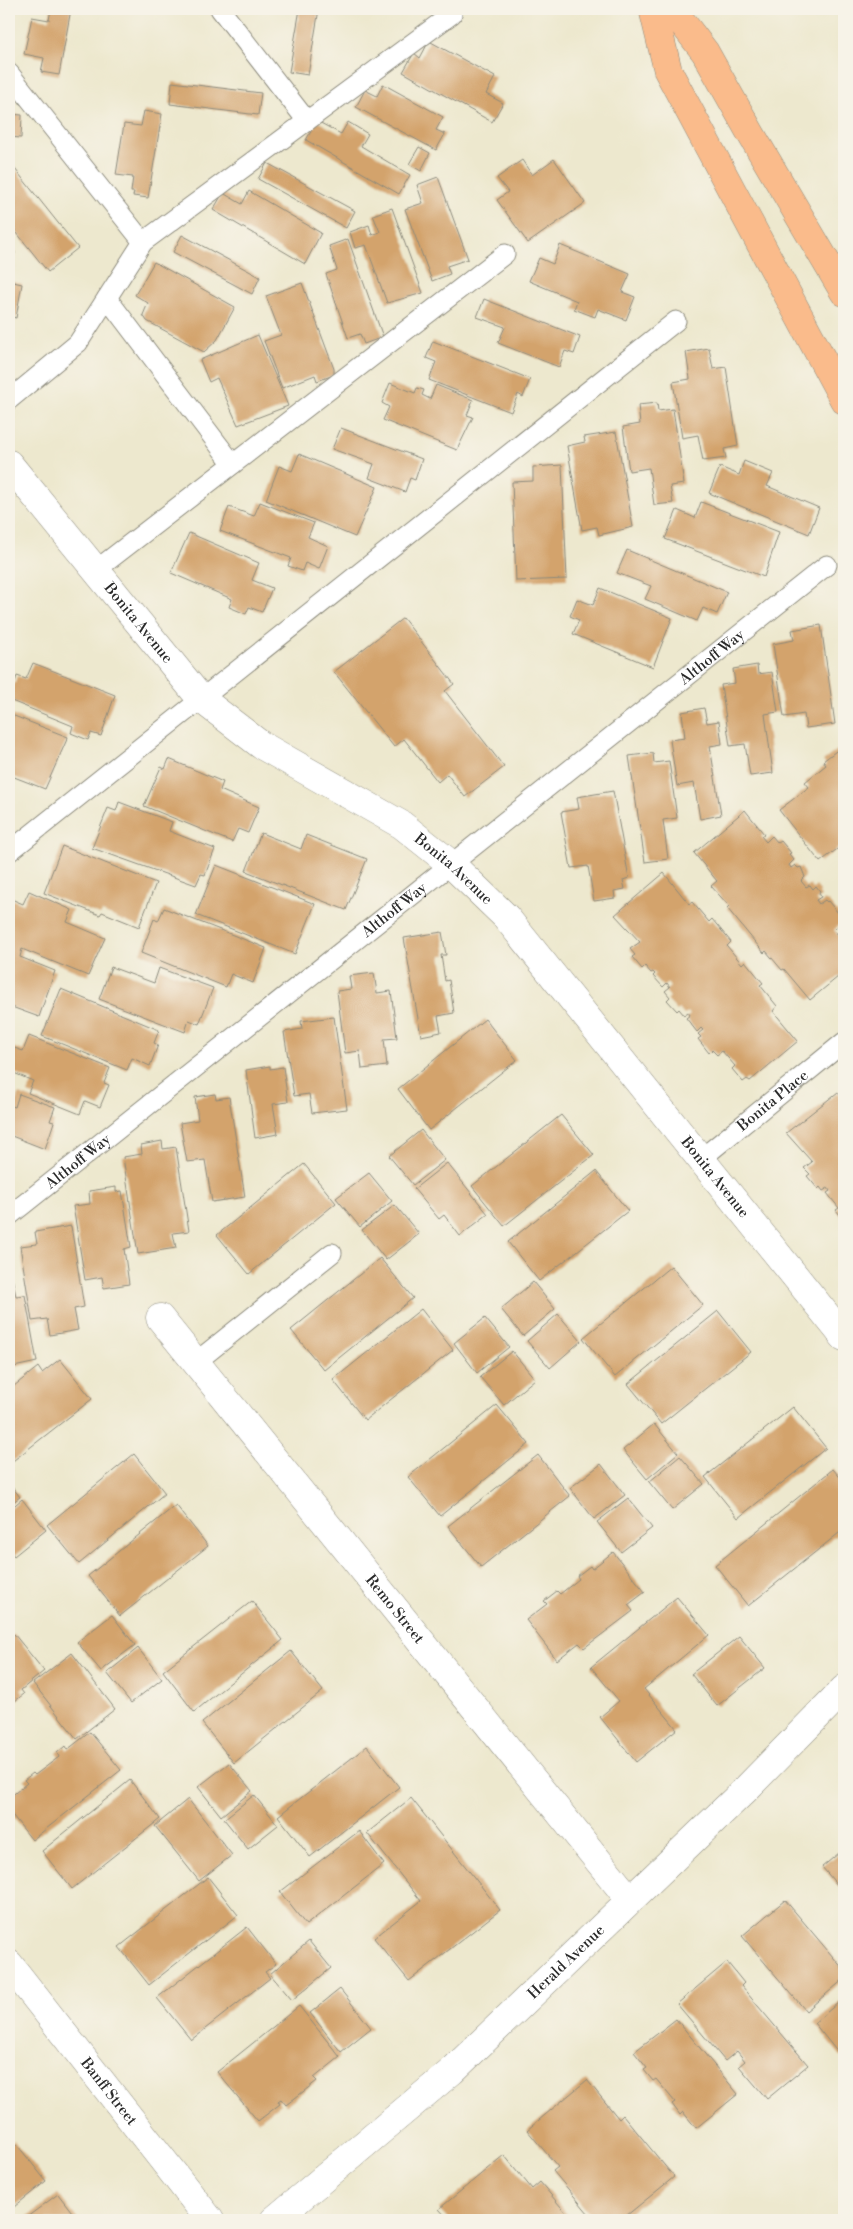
<svg xmlns="http://www.w3.org/2000/svg" width="853" height="2229" font-family="'Libre Bodoni',serif">
	<style>
		.building { fill: #d3a36c }
		.lines { fill: none; stroke-linecap: round; stroke-linejoin: round }
		.service-casing { stroke: #8c8a7c; stroke-width: 21 }
		.minor-casing { stroke: #8c8a7c; stroke-width: 29 }
		.motorway-casing { stroke: #8c8a7c; stroke-width: 29 }
		.service { stroke: #fff; stroke-width: 19 }
		.minor { stroke: #fff; stroke-width: 28 }
		.motorway { stroke: #fabb8b; stroke-width: 28 }
		.labels { text-anchor: middle; stroke-width: 4; stroke-linejoin: round; paint-order: stroke }
		.street-label { font-size: 15px; fill: #2b2b2b; stroke: #f7f3e8 }
	</style>
	<rect width="100%" height="100%" fill="#f7f3e8"/>
	<filter id="ink" filterUnits="userSpaceOnUse"><feTurbulence type="fractalNoise" baseFrequency=".02" numOctaves="2"/><feDisplacementMap in="SourceGraphic" scale="10" xChannelSelector="R" yChannelSelector="G"/><feConvolveMatrix kernelMatrix="1 2 1 2 8 2 1 2 1" color-interpolation-filters="sRGB"/></filter>
	<filter id="wash" filterUnits="userSpaceOnUse"><feTurbulence type="fractalNoise" baseFrequency=".0096" numOctaves="4" result="noise"/><feDisplacementMap in="SourceGraphic" scale="20" xChannelSelector="R" yChannelSelector="G"/><feGaussianBlur stdDeviation="1.12" result="paint"/><feColorMatrix in="noise" values="0 0 0 0 0 0 0 0 0 0 0 0 0 0 0 0 0 1.4 0 .05"/><feComposite in="paint" operator="in"/></filter>
	<g filter="url(#wash)">
		<rect width="100%" height="100%" fill="#ede8ce"/>
		<g id="blocks">
			<g class="building">
				<path d="M51 9H71L59 75 41 72 44 58 24 54 32 17 49 20Z"/>
				<path d="M133 9H153L152 12Z"/>
				<path d="M300 9H319L308 75 289 72Z"/>
				<path d="M429 41 495 77 486 94 503 103 492 122 403 72 414 53 420 58Z"/>
				<path d="M172 82 261 93 258 115 170 104Z"/>
				<path d="M383 84 443 117 436 130 445 134 436 150 356 107 365 90 377 96Z"/>
				<path d="M144 111 162 114 148 198 133 196 134 192H131L133 177 116 175 124 124 141 126Z"/>
				<path d="M9 114 22 115 21 138 9 137Z"/>
				<path d="M317 121 341 134 348 122 368 134 361 146 410 175 399 194 306 140Z"/>
				<path d="M419 147 430 153 421 171 409 164Z"/>
				<path d="M554 159 585 203 528 243 497 200 508 192 497 178 522 160 532 175Z"/>
				<path d="M267 163 355 211 346 228 258 179Z"/>
				<path d="M11 164 78 248 48 272 9 223V167Z"/>
				<path d="M438 177 468 259 447 266 450 274 432 281 405 209 423 203 417 185Z"/>
				<path d="M249 191 321 233 305 264 213 210 223 193 242 204Z"/>
				<path d="M392 208 423 293 387 303 366 245 355 248 350 232 369 225 372 235 380 232 373 215Z"/>
				<path d="M182 235 260 277 252 294 173 252Z"/>
				<path d="M348 239 383 337 364 344 360 334 348 338 326 274 337 270 329 246Z"/>
				<path d="M560 245 630 274 622 292 635 297 626 320 598 309 595 317 574 309 577 301 529 281 539 258 553 264Z"/>
				<path d="M9 250 15 252 10 276H9Z"/>
				<path d="M154 262 235 307 217 340 204 352 147 321 143 315 148 303 135 295Z"/>
				<path d="M9 281 22 284 16 318 9 316Z"/>
				<path d="M302 283 334 369V375L317 381 315 375 282 388 264 341 281 335 266 296Z"/>
				<path d="M484 299 580 337 574 354 565 351 559 367 498 343 505 327 477 317Z"/>
				<path d="M258 335 288 406 238 425 217 378 209 382 200 360Z"/>
				<path d="M433 341 530 379 523 397 518 394 511 412 429 380 436 362 426 358Z"/>
				<path d="M709 348 713 369 726 367 738 446 724 449 726 458 703 461 698 435 682 438 673 382 690 379 686 352Z"/>
				<path d="M390 383 415 393 417 388 424 390 422 395 430 399 436 385 473 400 467 415 473 417 457 450 383 420 389 407 382 403Z"/>
				<path d="M657 403 658 411 673 409 684 484 670 486 673 503 654 505 649 468 629 471 623 427 640 424 638 405Z"/>
				<path d="M341 428 422 459 415 480 410 478 405 492 369 478 374 464 332 449Z"/>
				<path d="M616 432 633 527 599 535 597 527 582 530 567 446 585 442 584 437Z"/>
				<path d="M299 454 377 487 355 537 266 500 279 466 292 471Z"/>
				<path d="M744 461 773 473 767 486 819 508 809 534 709 493 720 467 739 475Z"/>
				<path d="M562 465 567 579 516 581 512 482 533 481V467Z"/>
				<path d="M260 502 314 523 308 537 328 546 319 569 305 563 302 571 288 566 291 558 220 531 229 507 254 516Z"/>
				<path d="M701 502 779 532 764 577 665 539 677 510 695 518Z"/>
				<path d="M189 533 259 563 252 580 272 588 262 612 249 607 246 614 229 607 232 599 171 573Z"/>
				<path d="M627 550 727 592 717 614 703 608 697 621 645 599 651 586 617 573Z"/>
				<path d="M600 588 672 618 653 667 573 634 579 620 570 616 577 599 593 605Z"/>
				<path d="M403 618 454 684 445 691 504 767 465 797 447 774 438 782 404 739 394 747 334 672Z"/>
				<path d="M821 625 835 724 806 728 804 714 784 717 773 644 794 640 792 630Z"/>
				<path d="M33 663 115 695 101 736 91 733 88 740 71 733 73 726 9 700 17 676 26 679Z"/>
				<path d="M757 665 758 674 772 672 778 712 765 714 773 773 750 776 745 744 730 746 721 685 735 683 733 669Z"/>
				<path d="M704 708 707 723 719 721 722 744 710 746 721 815 700 819 694 783 677 786 670 740 685 738 682 712Z"/>
				<path d="M9 714 68 737 45 789 9 775Z"/>
				<path d="M844 745V844L820 862 779 810 809 787 805 782 826 765 823 761Z"/>
				<path d="M653 753 654 763 669 761 677 818 663 820 668 859 645 862 629 756Z"/>
				<path d="M169 759 223 782 220 790 259 807 248 833 238 829 232 842 144 806 161 767 165 769Z"/>
				<path d="M613 791 629 878 623 880 625 889 614 891 615 898 594 901 588 866 571 868 561 812 579 809 577 797Z"/>
				<path d="M119 802 172 822 169 831 215 849 205 875 201 874 196 885 92 848 108 808 116 811Z"/>
				<path d="M745 810 764 834 761 836 766 842 772 836 778 843 781 841 791 853 789 854 794 860 789 865 791 868 795 865 798 868 801 867 805 877 801 881 806 887 810 885 813 889 816 886 820 891 819 893 821 897 816 900 819 904 825 900 827 902 828 901 844 920 834 930 844 942V972L810 1000 784 969 782 970 766 951 764 953 727 908 729 906 711 886 717 881 694 853Z"/>
				<path d="M261 833 301 849 306 835 367 859 346 910 246 871Z"/>
				<path d="M62 846 156 883 139 927 102 912 100 915 44 893Z"/>
				<path d="M216 865 315 904 295 954 196 915Z"/>
				<path d="M664 873 689 904 692 902 709 922 712 919 731 942 727 946 742 964 745 961 763 983 760 985 777 1006 773 1011 798 1041 750 1081 747 1079 743 1082 732 1069 735 1066 722 1051 717 1055 712 1050 709 1053 698 1039 701 1037 698 1034 703 1030 701 1028 697 1032 686 1018 690 1015 688 1012 684 1015 679 1009 677 1011 667 1000 670 997 665 991 670 987 667 983 663 987 653 976 655 974 653 972 651 973 645 966 642 969 632 957 635 955 630 949 640 942 615 915Z"/>
				<path d="M29 891 72 910 67 922 105 938 88 976 22 949 20 957 55 971 39 1017 9 1006V898L23 904Z"/>
				<path d="M164 908 266 948 253 983 231 974 226 987 141 953 154 919 158 921Z"/>
				<path d="M442 932 446 955H441L445 981 449 980 454 1013 438 1016 441 1032 421 1036 404 938Z"/>
				<path d="M111 967 154 983 159 968 213 988 199 1024 189 1020 185 1032 99 999Z"/>
				<path d="M374 973 377 993 391 991 397 1038 384 1039 387 1066 362 1069 360 1051 345 1053 337 991 351 989 349 976Z"/>
				<path d="M61 989 159 1030 154 1043 158 1045 150 1066 132 1058 127 1070 42 1036Z"/>
				<path d="M334 1017 347 1109 312 1113 309 1094 294 1096 284 1032 302 1029 301 1021Z"/>
				<path d="M485 1019 517 1060 429 1130 398 1089Z"/>
				<path d="M29 1036 110 1068 104 1083 109 1085 100 1107 85 1101 80 1114 28 1093 33 1081 9 1071V1046L23 1051Z"/>
				<path d="M270 1066V1069L283 1067 288 1102 273 1104 278 1134 255 1138 246 1070Z"/>
				<path d="M838 1092 844 1101V1220L836 1210 839 1208 827 1193 830 1191 828 1188 823 1191 820 1187 818 1189 807 1176 810 1174 804 1168 812 1162 786 1133Z"/>
				<path d="M19 1094 55 1107 50 1121 54 1122 45 1149 9 1135V1105L15 1107Z"/>
				<path d="M215 1094 216 1099 229 1097 245 1197 212 1202 205 1160 187 1162 180 1123 198 1120 195 1097Z"/>
				<path d="M561 1115 594 1155 504 1226 472 1186Z"/>
				<path d="M421 1130 445 1160 413 1185 389 1156Z"/>
				<path d="M162 1141 163 1149 176 1147 189 1231 173 1233 176 1248 138 1254 123 1157 142 1154 141 1145Z"/>
				<path d="M447 1163 488 1214 460 1236 444 1215 439 1219 414 1189Z"/>
				<path d="M304 1164 336 1203 249 1274 217 1235Z"/>
				<path d="M596 1171 628 1211 539 1281 508 1242Z"/>
				<path d="M369 1173 392 1201 360 1227 336 1198Z"/>
				<path d="M116 1187V1192L122 1191 131 1247 124 1249 129 1284 104 1288 102 1277 85 1280 73 1206 90 1204 89 1191Z"/>
				<path d="M395 1205 419 1234 386 1260 362 1230Z"/>
				<path d="M71 1226 84 1307 74 1309 78 1330 50 1335 47 1319 32 1321 20 1246 37 1244 35 1232Z"/>
				<path d="M380 1258 413 1298 324 1370 291 1330Z"/>
				<path d="M9 1264 16 1296 25 1295 37 1362 9 1368Z"/>
				<path d="M671 1266 703 1305 615 1377 583 1338Z"/>
				<path d="M533 1282 555 1309 523 1336 501 1309Z"/>
				<path d="M421 1309 453 1350 365 1420 333 1380Z"/>
				<path d="M718 1311 751 1352 661 1424 628 1384Z"/>
				<path d="M558 1314 581 1341 550 1368 527 1341Z"/>
				<path d="M485 1318 509 1347 477 1373 454 1343Z"/>
				<path d="M512 1351 535 1379 504 1405 480 1377Z"/>
				<path d="M60 1359 92 1399 9 1464V1390L38 1367 42 1373Z"/>
				<path d="M497 1405 529 1444 440 1516 408 1477Z"/>
				<path d="M793 1407 826 1448 738 1518 705 1477Z"/>
				<path d="M654 1424 678 1453 647 1479 623 1450Z"/>
				<path d="M134 1454 165 1493 79 1564 47 1525Z"/>
				<path d="M538 1455 570 1496 481 1567 448 1526Z"/>
				<path d="M680 1456 704 1484 672 1510 649 1482Z"/>
				<path d="M601 1464 625 1495 594 1519 570 1488Z"/>
				<path d="M833 1469 844 1482V1529L748 1606 715 1565Z"/>
				<path d="M9 1483 20 1497 9 1505Z"/>
				<path d="M628 1498 652 1528 621 1552 597 1522Z"/>
				<path d="M22 1499 46 1530 14 1556 9 1550V1510Z"/>
				<path d="M176 1505 208 1546 120 1616 88 1576Z"/>
				<path d="M613 1552 645 1592 628 1605 633 1611 584 1648 579 1643 557 1660 526 1620 547 1604 544 1601 557 1591 560 1594 579 1579 577 1576 590 1566 592 1569Z"/>
				<path d="M677 1597 709 1635 644 1689 677 1729 636 1762 600 1717 619 1701 591 1667Z"/>
				<path d="M252 1601 283 1640 194 1712 163 1671Z"/>
				<path d="M112 1615 135 1645 101 1671 77 1642Z"/>
				<path d="M14 1634 44 1671 21 1690 24 1694 15 1701 12 1698 9 1701V1638Z"/>
				<path d="M739 1636 765 1668 717 1706 691 1674Z"/>
				<path d="M138 1648 162 1679 131 1703 107 1673Z"/>
				<path d="M291 1651 323 1691 234 1763 202 1723Z"/>
				<path d="M72 1653 115 1709 77 1739 33 1683Z"/>
				<path d="M90 1732 121 1770 32 1840 9 1811V1798L27 1783 24 1780 33 1773 35 1775 59 1757 57 1753 65 1746 67 1750Z"/>
				<path d="M367 1746 399 1787 310 1857 278 1816Z"/>
				<path d="M229 1763 252 1791 221 1816 198 1787Z"/>
				<path d="M130 1780 160 1819 72 1889 42 1851Z"/>
				<path d="M254 1795 278 1825 248 1849 224 1819Z"/>
				<path d="M411 1798 500 1910 409 1981 374 1938 421 1901 367 1833Z"/>
				<path d="M188 1799 232 1855 199 1881 155 1826Z"/>
				<path d="M359 1831 384 1864 306 1925 280 1892Z"/>
				<path d="M844 1849V1893L822 1867Z"/>
				<path d="M208 1877 238 1915 149 1985 119 1947Z"/>
				<path d="M785 1900 844 1970V1979L806 2011 742 1936Z"/>
				<path d="M247 1927 276 1964 265 1972 270 1978 191 2040 157 1998Z"/>
				<path d="M309 1941 331 1968 292 2000 270 1974Z"/>
				<path d="M727 1962 744 1983 741 1986 808 2065 767 2099 739 2066 745 2061 737 2051 725 2061 677 2004Z"/>
				<path d="M340 1989 371 2028 341 2052 310 2013Z"/>
				<path d="M844 1998V2060L814 2023Z"/>
				<path d="M299 2006 340 2057 314 2078 317 2081 286 2105 281 2099 278 2101 280 2104 258 2121 217 2072Z"/>
				<path d="M676 2019 738 2094 696 2128 683 2112 680 2115 672 2104 675 2102 656 2079 653 2081 644 2070 647 2068 634 2052Z"/>
				<path d="M587 2080 619 2119 623 2115 674 2177 621 2220H594L553 2171 558 2167 527 2130Z"/>
				<path d="M14 2141 46 2181 9 2211V2146Z"/>
				<path d="M504 2155 532 2189 540 2182 572 2220H449L439 2209Z"/>
				<path d="M58 2194 78 2220H23Z"/>
			</g>
		</g>
	</g>
	<g filter="url(#ink)">
		<use href="#blocks" fill-opacity="0" stroke="#8c8a7c" stroke-width="1"/>
		<g class="lines">
			<defs>
				<g id="service">
					<path d="M220 9 307 121"/>
					<path d="M9 73 143 242"/>
					<path d="M107 298 233 464"/>
					<path d="M9 400 78 343 143 242 452 14 449 9"/>
					<path d="M96 570 505 254"/>
					<path d="M9 852 676 321"/>
					<path id="s1" d="M702 1158 844 1042"/>
					<path id="s2" d="M9 1216 827 565"/>
					<path d="M196 1362 332 1253"/>
				</g>
				<g id="minor">
					<path id="s3" d="M9 464 201 699 261 745 402 825 451 864 506 917 844 1337"/>
					<path id="s4" d="M160 1318 630 1900"/>
					<path id="s5" d="M9 1964 210 2220"/>
					<path id="s6" d="M274 2220 452 2071 744 1791 844 1689"/>
				</g>
				<g id="motorway">
					<path d="M653 9 668 71 844 400"/>
					<path d="M672 9 705 52 751 134 844 292"/>
				</g>
			</defs>
			<use href="#service" class="service-casing"/>
			<use href="#minor" class="minor-casing"/>
			<use href="#motorway" class="motorway-casing"/>
			<use href="#service" class="service"/>
			<use href="#minor" class="minor"/>
			<use href="#motorway" class="motorway"/>
		</g>
	</g>
	<g class="labels">
		<g class="street-label">
			<text dy="5" stroke="none"><textPath href="#s3" startOffset="205">Bonita Avenue</textPath></text>
			<text dy="5" stroke="none"><textPath href="#s2" startOffset="898">Althoff Way</textPath></text>
			<text dy="5" stroke="none"><textPath href="#s3" startOffset="609">Bonita Avenue</textPath></text>
			<text dy="5" stroke="none"><textPath href="#s2" startOffset="492">Althoff Way</textPath></text>
			<text dy="5" stroke="none"><textPath href="#s1" startOffset="91">Bonita Place</textPath></text>
			<text dy="5" stroke="none"><textPath href="#s2" startOffset="88">Althoff Way</textPath></text>
			<text dy="5" stroke="none"><textPath href="#s3" startOffset="1014">Bonita Avenue</textPath></text>
			<text dy="5" stroke="none"><textPath href="#s4" startOffset="374">Remo Street</textPath></text>
			<text dy="5" stroke="none"><textPath href="#s6" startOffset="390">Herald Avenue</textPath></text>
			<text dy="5" stroke="none"><textPath href="#s5" startOffset="162">Banff Street</textPath></text>
		</g>
	</g>
	<rect width="853" height="2229" fill="none" stroke="#f7f3e8" stroke-width="30"/>
</svg>
